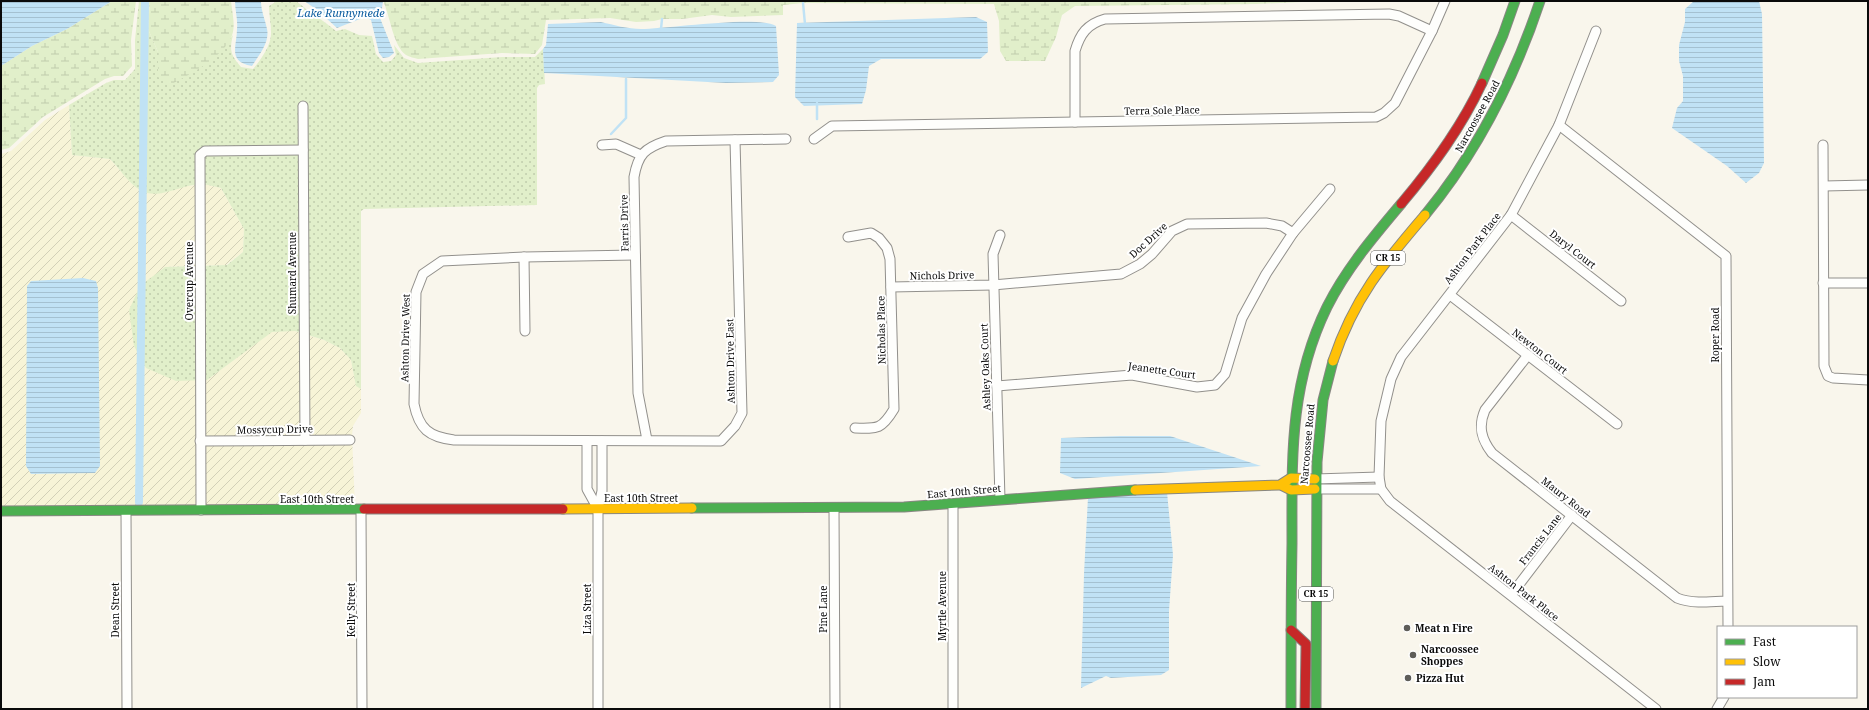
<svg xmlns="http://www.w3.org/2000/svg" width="1869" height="710" font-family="'Noto Serif',serif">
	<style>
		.farmland { fill: url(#farmland-furrows) }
		.grass { fill: url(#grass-dots) }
		.wetland { fill: url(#wetland-marsh) }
		.water { fill: url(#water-rules) }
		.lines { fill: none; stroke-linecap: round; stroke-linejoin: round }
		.stream { stroke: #c0e2f5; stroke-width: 2.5 }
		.canal { stroke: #c0e2f5; stroke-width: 8 }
		.street-casing { stroke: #92908c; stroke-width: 11 }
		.fast-casing { stroke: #888782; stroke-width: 11 }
		.slow-casing { stroke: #888782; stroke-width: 11 }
		.jam-casing { stroke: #888782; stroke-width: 11 }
		.street { stroke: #fefefc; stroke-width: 9 }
		.fast { stroke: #4caf50; stroke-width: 9 }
		.slow { stroke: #ffc107; stroke-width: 9 }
		.jam { stroke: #c62828; stroke-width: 9 }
		.poi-dot { fill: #5e5d59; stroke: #fff; stroke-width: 1.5 }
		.labels { text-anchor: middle; stroke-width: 4; stroke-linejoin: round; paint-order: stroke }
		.shield { fill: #fff; stroke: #545454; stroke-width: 1 }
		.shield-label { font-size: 9px; font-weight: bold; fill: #0a0a0a }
		.street-label { font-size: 10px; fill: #0a0a0a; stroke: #fff }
		.poi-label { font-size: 10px; font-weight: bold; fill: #0a0a0a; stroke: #fff; text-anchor: start }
		.water-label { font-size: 11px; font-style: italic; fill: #0e5ea0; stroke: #fff }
	</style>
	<defs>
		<pattern id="farmland-furrows" width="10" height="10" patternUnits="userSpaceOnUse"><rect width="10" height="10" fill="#f7f4d7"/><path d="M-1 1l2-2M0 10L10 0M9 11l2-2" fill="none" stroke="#d2d0b7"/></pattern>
		<pattern id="grass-dots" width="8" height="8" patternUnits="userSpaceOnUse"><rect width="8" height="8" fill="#e1efca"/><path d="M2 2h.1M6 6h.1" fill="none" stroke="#c0ccac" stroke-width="1.8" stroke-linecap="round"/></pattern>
		<pattern id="wetland-marsh" width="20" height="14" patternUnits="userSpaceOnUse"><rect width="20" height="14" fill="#e1efca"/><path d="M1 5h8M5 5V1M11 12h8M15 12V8" fill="none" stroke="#c0ccac"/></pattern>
		<pattern id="water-rules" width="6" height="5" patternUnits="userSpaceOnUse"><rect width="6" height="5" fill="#c0e2f5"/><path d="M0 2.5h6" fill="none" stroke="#a4c1d1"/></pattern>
	</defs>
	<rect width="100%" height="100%" fill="#f9f6ec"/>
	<path class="farmland" d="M69 105 72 155 110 159 132 184 179 187 205 184 221 188 244 229 243 252 226 265 165 267 207 380 272 331H295L324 340 340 348 351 360 356 385 361 389V413L353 426 352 436 355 506 1 507V154L11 151 45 120Z"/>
	<path class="grass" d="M139 1H150L148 29 158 52V77L222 49 233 35C229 51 231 55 241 67L253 69C261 60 272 44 271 32 271 23 269 15 269 6L277 1H296C309 12 323 20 336 31L345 29 359 35 372 36 376 54 383 62 391 61 396 55 394 45 404 58 418 63 502 57H535L543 49 545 84 539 85 537 88V205L364 209 361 211V389L356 386 351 360 340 348 324 340 295 331 272 332 207 380 176 381 146 368 134 346 129 310 140 286 165 267 227 265 243 252 244 229 221 188C212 186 203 183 194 185 176 187 158 200 140 190 128 183 120 169 110 159L72 155 69 105 106 83 114 80H125L135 69V40Z"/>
	<g class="wetland">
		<path d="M112 1H136L131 40 132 66 123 76H114L105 79 43 117 9 148 1 150V66L32 46 67 29Z"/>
		<path d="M150 1H231C232 11 235 23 233 32 228 55 189 75 170 85L158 77V52L148 29Z"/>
		<path d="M383 1H1301L1302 2 1256 4 1075 6 1062 15 1056 37 1045 61H1006L1000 51 999 21 994 4 803 3 783 5V15L731 17 712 15 682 19H662L654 21 636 22 610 18 546 20 542 45 535 54 502 53 418 59C415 58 409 57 406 55 393 46 390 15 383 1Z"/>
	</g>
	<g class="water">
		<path d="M1 1H112L67 29 32 46 1 66Z"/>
		<path d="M235 1H261C261 11 265 19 267 29 270 42 259 55 252 66 227 62 237 46 237 29 238 20 235 10 235 1Z"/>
		<path d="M304 1H383L382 8 378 13 394 53 389 57 383 58 379 53 371 20 365 17 337 28 316 9Z"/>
		<path d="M1694 1H1759L1762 14 1764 163 1759 173 1746 183 1727 166 1672 128 1677 108 1683 101V76L1679 61V45L1685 22V9Z"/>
		<path d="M976 17 987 22 988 52 980 59H881L869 66 866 90 862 104 804 106 795 97 797 23Z"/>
		<path d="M601 22C614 25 628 29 641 29 667 29 759 15 776 26L779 75 773 82 726 83 544 73 543 49 546 45 548 24Z"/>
		<path d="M83 278 96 281 98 288 100 466 95 473 31 474 26 466 27 286 31 281Z"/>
		<path d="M1120 436H1170L1261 466 1075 479 1060 473 1061 438Z"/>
		<path d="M1167 492 1173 555 1169 611V670L1161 675 1111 678 1106 676 1081 688 1084 574 1088 497Z"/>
	</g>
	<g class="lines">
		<g class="stream">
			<path d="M803 3 805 24"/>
			<path d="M661 29 662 19"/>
			<path d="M817 103V119"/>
			<path d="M611 134 626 118V79"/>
		</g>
		<path class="canal" d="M139 502 145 1"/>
		<defs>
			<g id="street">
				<path d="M1596 31 1559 125 1511 215 1401 357 1391 379 1381 421 1379 477 1381 489 1390 501 1656 709"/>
				<path d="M303 106 305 440"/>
				<path d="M1075 122V51C1080 34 1087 24 1105 19L1389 14 1399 16 1432 31"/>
				<path d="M1559 125 1726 256 1728 627"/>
				<path d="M814 139 832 126 1376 117 1384 113 1395 103 1432 31 1445 1"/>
				<path d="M602 145 616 144 641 155"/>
				<path d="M1823 145 1824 366 1828 376 1833 378 1868 380"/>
				<path d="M1824 186 1868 185"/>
				<path d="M1511 215 1621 301"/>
				<path d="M848 237 871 233 879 238 887 248 890 259 894 409C882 429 878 429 855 428"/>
				<path d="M635 255 524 257 442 261 423 274 416 292 414 404C419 429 429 437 454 440L721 441 735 426 742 413 735 140"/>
				<path d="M524 257 525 331"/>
				<path d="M1823 283H1868"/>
				<path d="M891 287 993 285 1121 274 1140 264 1152 254 1172 231 1187 224 1266 223 1282 226 1293 233"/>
				<path d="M1450 295 1617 424"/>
				<path d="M1528 355 1485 410C1478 426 1481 439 1492 453L1677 598C1692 604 1710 602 1727 601"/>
				<path d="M997 386 1132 375 1197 387 1215 385 1225 374 1242 318 1266 274 1293 233 1330 189"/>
				<path d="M647 440 638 393 634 177C638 154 645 148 666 141L786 139"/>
				<path d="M200 441 350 440"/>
				<path d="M587 441V489L598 509"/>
				<path d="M1315 479 1379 477"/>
				<path d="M1315 489H1381"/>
				<path d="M1000 499 993 254 1000 235"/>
				<path d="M834 508 835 709"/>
				<path d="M201 510 200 155 205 151 303 150"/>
				<path d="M361 510 362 709"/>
				<path d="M126 511 127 709"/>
				<path d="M1511 595 1572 515"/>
				<path d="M598 709V509L602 491V441"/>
				<path d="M953 709V504"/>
				<path d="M1717 709 1724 697"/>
			</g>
			<g id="fast">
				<path d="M1482 83 1503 35 1515 1"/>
				<path d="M1425 215C1478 151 1514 79 1540 1"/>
				<path d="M692 508 904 507 1135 490"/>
				<path d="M1 511 364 509"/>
				<path d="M1291 709C1291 654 1291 598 1292 543 1292 458 1289 385 1327 307 1346 269 1374 236 1401 204"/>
				<path d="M1316 709 1317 462 1323 400 1333 361"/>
			</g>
			<g id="slow">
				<path d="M1333 361C1354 298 1383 264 1425 215"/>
				<path d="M1283 486 1291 490 1315 489"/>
				<path d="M1135 490 1280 485 1291 478 1315 479"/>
				<path d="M563 509 692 508"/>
			</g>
			<g id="jam">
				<path d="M1401 204C1433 166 1461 128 1482 83"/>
				<path d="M364 509H563"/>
				<path d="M1291 630 1306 644 1305 709"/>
			</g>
		</defs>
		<use href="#street" class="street-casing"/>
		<use href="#fast" class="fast-casing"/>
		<use href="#slow" class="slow-casing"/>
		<use href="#jam" class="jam-casing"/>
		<use href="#street" class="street"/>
		<use href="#fast" class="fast"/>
		<use href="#slow" class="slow"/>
		<use href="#jam" class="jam"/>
	</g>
	<g class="poi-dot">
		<circle cx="1407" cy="628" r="4"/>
		<circle cx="1413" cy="655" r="4"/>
		<circle cx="1408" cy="678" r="4"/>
	</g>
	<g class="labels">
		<g class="shield">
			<rect x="1371" y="251" width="34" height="14" rx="3"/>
			<rect x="1299" y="587" width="34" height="14" rx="3"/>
		</g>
		<g class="shield-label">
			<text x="1388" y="261">CR 15</text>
			<text x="1316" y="597">CR 15</text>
		</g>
		<g class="street-label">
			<text transform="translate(1162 110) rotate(-1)" y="4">Terra Sole Place</text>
			<text transform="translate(1477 116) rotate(-61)" y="4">Narcoossee Road</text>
			<text transform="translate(624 223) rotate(-91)" y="4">Farris Drive</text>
			<text transform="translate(1148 240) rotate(-42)" y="4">Doc Drive</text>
			<text transform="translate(1472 248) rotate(-53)" y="4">Ashton Park Place</text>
			<text transform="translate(1573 249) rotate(38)" y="4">Daryl Court</text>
			<text transform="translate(292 273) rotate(-90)" y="4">Shumard Avenue</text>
			<text transform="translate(942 275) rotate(-1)" y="4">Nichols Drive</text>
			<text transform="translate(189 281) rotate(-90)" y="4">Overcup Avenue</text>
			<text transform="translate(881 330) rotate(-91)" y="4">Nicholas Place</text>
			<text transform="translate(1715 335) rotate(-90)" y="4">Roper Road</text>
			<text transform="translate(405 338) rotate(-89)" y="4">Ashton Drive West</text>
			<text transform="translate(1540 351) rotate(38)" y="4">Newton Court</text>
			<text transform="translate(730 361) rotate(-91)" y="4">Ashton Drive East</text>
			<text transform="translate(985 367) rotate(-92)" y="4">Ashley Oaks Court</text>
			<text transform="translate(1162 370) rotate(8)" y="4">Jeanette Court</text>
			<text transform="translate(275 429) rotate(-1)" y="4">Mossycup Drive</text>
			<text transform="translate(1307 444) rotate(-85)" y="4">Narcoossee Road</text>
			<text transform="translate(964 491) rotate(-5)" y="4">East 10th Street</text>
			<text transform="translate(1566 497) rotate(38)" y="4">Maury Road</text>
			<text x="641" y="502">East 10th Street</text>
			<text x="317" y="503">East 10th Street</text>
			<text transform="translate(1540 539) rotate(-52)" y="4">Francis Lane</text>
			<text transform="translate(1524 592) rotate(38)" y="4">Ashton Park Place</text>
			<text transform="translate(942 606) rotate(-90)" y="4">Myrtle Avenue</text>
			<text transform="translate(587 609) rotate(-90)" y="4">Liza Street</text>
			<text transform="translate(823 609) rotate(-90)" y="4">Pine Lane</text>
			<text transform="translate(115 610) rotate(-90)" y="4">Dean Street</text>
			<text transform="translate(351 610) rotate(-90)" y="4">Kelly Street</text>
		</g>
		<g class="poi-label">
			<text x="1415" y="632">Meat n Fire</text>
			<text x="1421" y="653">Narcoossee<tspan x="1421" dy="12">Shoppes</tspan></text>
			<text x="1416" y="682">Pizza Hut</text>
		</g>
		<g class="water-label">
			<text x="341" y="17">Lake Runnymede</text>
		</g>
	</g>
	<rect width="1869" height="710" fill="none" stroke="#0a0a0a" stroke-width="4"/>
	<rect x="1717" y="626" width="140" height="72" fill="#ffffff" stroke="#9d9d9d"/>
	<rect x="1725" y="639" width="20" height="6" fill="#4caf50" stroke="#9d9d9d"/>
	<text x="1753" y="646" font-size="12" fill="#0a0a0a">Fast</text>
	<rect x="1725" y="659" width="20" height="6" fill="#ffc107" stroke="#9d9d9d"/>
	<text x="1753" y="666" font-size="12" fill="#0a0a0a">Slow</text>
	<rect x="1725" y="679" width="20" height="6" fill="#c62828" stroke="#9d9d9d"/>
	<text x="1753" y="686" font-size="12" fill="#0a0a0a">Jam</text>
</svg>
